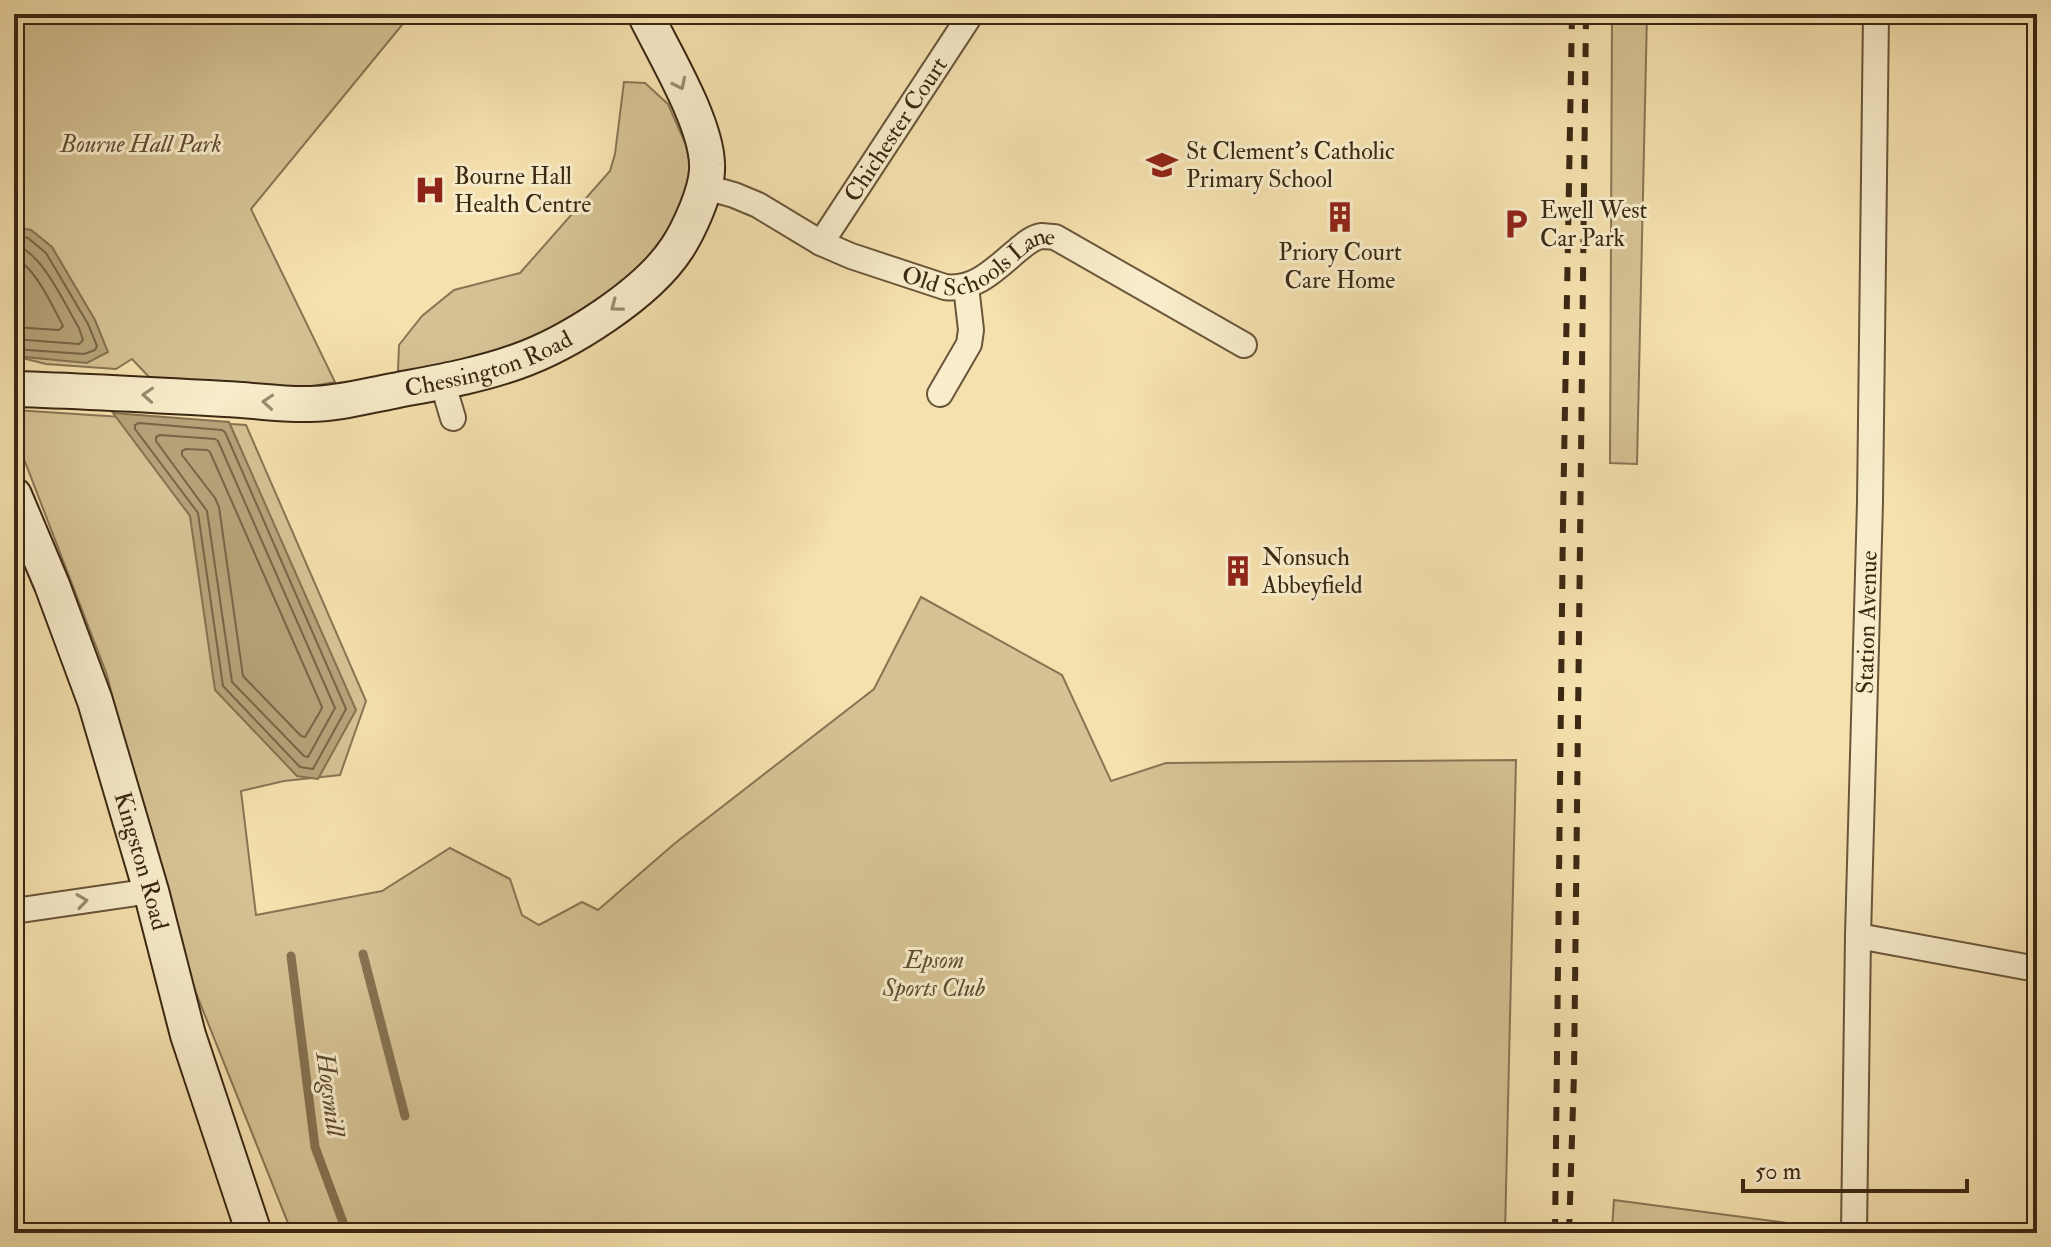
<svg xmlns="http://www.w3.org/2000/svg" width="2051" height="1247" font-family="'IM FELL Double Pica',serif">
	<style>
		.green { fill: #d5c294; stroke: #887554; stroke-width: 2 }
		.water { fill: #b6a279; stroke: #857150; stroke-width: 2 }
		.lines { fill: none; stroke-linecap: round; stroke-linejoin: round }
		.shore { stroke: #786546; stroke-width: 2 }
		.stream { stroke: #857150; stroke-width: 9 }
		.street-casing { stroke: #6a563a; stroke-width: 28 }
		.secondary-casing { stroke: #3b2813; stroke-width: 38 }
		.street { stroke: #f8ecca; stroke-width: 24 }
		.secondary { stroke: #f8ecca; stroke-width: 34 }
		.rail { stroke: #3b2813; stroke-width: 6; stroke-dasharray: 14 14; stroke-linecap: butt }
		.oneway { stroke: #9a8a6e }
		.labels { text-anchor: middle; stroke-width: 6; stroke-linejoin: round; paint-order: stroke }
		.street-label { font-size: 24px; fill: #3b2813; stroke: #f8ecca }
		.park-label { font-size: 24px; font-style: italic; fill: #624e33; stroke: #f8ecca }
		.poi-label { font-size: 24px; fill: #3b2813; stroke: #f8ecca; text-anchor: start }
		.water-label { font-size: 26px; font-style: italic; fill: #604d32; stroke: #f8ecca }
	</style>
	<rect width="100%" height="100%" fill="#f5e1ae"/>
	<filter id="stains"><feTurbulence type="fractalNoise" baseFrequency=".0025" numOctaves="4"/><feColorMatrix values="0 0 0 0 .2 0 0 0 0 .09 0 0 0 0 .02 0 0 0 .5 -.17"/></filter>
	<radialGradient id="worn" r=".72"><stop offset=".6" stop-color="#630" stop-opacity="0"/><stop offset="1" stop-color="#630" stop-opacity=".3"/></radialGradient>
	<g class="green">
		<path d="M14 14H411L251 209 335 382 274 393 150 378 132 359 116 369 46 364 14 356Z"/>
		<path d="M1612 14H1647L1637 464 1610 463Z"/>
		<path d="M624 82 645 83 668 104 686 145 692 175 683 204 663 242 637 275 580 320 524 344 404 376 398 370 399 345 422 316 454 290 520 273 610 171 615 154Z"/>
		<path d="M14 410 246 425 366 701 340 775 284 781 241 791 256 915 382 891 450 848 510 879 522 915 539 925 582 902 598 910 674 844 874 689 921 597 1062 675 1111 781 1166 763 1516 760 1505 1233H292L174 938 107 675 14 433Z"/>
		<path d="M1614 1200 1863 1233H1582V1225L1612 1229Z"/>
	</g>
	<g class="water">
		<path d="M14 227 31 230 52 247 95 320 108 352 87 363 14 356Z"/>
		<path d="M113 413 229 422 356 710 318 779 297 776 215 690 190 516Z"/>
	</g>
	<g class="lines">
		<g class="shore">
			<path d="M14 235 28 238 46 253 88 324 97 346 95 350 84 354 14 349"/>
			<path d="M14 245C41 250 65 305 79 328L83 340 79 344 14 339"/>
			<path d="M14 258C34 265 53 307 63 326L59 330 14 327"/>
			<path d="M139 423 222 430 225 432 346 709 313 769 300 767 223 686 198 513 135 429V425Z"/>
			<path d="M160 435 215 439 218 441 335 708 308 757 304 756 232 682 207 511 156 441V437Z"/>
			<path d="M186 449 207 450 210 452 322 707 321 710 305 737 301 736 243 676 219 507 215 498 182 455V451Z"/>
		</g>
		<g class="stream">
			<path d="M363 954 405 1116"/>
			<path d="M291 956 315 1147 347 1233"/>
		</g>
		<defs>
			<g id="street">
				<path id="s1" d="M705 187 734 195 758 205 821 243 851 256 945 287C976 291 997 267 1019 249 1025 244 1033 237 1042 236 1043 236 1053 237 1055 237L1244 345"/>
				<path id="s2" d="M821 243 971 14"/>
				<path d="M442 381 453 418"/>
				<path d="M940 394 969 344 971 330 966 286"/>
				<path d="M14 911 151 891"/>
				<path d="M1858 936 2037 969"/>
				<path id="s3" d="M1854 1232 1858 936 1870 502 1876 14"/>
			</g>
			<g id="secondary">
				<path id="s4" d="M14 389C84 391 155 395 225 399 253 400 282 405 310 404 337 404 366 396 393 391 434 383 477 376 516 362 568 344 647 294 677 248 685 236 691 223 696 211 702 196 708 180 707 164 706 122 664 53 645 14"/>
				<path id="s5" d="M14 495 52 585 95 701 151 891 188 1035 254 1233"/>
			</g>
		</defs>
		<use href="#street" class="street-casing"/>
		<use href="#secondary" class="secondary-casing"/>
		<use href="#street" class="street"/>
		<use href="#secondary" class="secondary"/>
		<g class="rail">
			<path d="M1555 1233 1563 519 1572 14"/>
			<path d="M1569 1233 1574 1074 1586 14"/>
		</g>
	</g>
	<defs><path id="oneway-chevron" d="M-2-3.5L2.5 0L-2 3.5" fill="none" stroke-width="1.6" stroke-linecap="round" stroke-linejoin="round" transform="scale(2)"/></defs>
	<g class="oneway">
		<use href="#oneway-chevron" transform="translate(680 84) rotate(64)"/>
		<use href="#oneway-chevron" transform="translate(616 306) rotate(143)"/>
		<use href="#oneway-chevron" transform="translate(148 395) rotate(-177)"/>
		<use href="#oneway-chevron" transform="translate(268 402) rotate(-176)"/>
		<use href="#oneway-chevron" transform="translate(82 901) rotate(-8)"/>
	</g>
	<defs>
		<symbol id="school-bare" viewBox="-9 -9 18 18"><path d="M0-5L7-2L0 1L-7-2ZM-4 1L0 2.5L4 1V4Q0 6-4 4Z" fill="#8f2418" stroke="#f8ecca" stroke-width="2.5" paint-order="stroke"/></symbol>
		<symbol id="hospital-bare" viewBox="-9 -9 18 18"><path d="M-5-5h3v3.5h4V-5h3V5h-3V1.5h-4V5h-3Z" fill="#8f2418" stroke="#f8ecca" stroke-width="2.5" paint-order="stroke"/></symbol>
		<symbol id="building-bare" viewBox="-9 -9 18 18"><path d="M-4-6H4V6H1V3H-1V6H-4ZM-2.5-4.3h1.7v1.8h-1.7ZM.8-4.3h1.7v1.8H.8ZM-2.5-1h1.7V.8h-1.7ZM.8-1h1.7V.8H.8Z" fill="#8f2418" stroke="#f8ecca" stroke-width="2.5" paint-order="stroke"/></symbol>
		<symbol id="parking-bare" viewBox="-9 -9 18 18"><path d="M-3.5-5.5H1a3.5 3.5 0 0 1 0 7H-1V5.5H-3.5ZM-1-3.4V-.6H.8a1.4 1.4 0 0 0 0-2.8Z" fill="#8f2418" stroke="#f8ecca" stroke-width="2.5" paint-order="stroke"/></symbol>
	</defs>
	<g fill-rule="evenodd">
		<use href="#school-bare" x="1140" y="143" width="44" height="44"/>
		<use href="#hospital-bare" x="408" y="168" width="44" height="44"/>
		<use href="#building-bare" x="1318" y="195" width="44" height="44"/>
		<use href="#parking-bare" x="1494" y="202" width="44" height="44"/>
		<use href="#building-bare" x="1216" y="549" width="44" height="44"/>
	</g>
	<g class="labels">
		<g class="street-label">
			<text dy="8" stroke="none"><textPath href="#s2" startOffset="136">Chichester Court</textPath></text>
			<text dy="8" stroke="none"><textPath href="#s1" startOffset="302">Old Schools Lane</textPath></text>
			<text dy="8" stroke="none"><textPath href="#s4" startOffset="480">Chessington Road</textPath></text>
			<text dy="8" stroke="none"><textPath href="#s3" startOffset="610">Station Avenue</textPath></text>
			<text dy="8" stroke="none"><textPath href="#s5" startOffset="388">Kingston Road</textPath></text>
		</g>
		<g class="park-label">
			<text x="141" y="152">Bourne Hall Park</text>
			<text x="934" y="968">Epsom<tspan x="934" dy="28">Sports Club</tspan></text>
		</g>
		<g class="poi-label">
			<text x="1186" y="159">St Clement's Catholic<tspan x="1186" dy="28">Primary School</tspan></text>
			<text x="454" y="184">Bourne Hall<tspan x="454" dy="28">Health Centre</tspan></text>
			<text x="1540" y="218">Ewell West<tspan x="1540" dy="28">Car Park</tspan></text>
			<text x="1340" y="260" text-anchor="middle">Priory Court<tspan x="1340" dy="28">Care Home</tspan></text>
			<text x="1262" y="565">Nonsuch<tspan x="1262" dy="28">Abbeyfield</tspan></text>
		</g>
		<g class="water-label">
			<text transform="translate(331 1094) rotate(82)" y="9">Hogsmill</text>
		</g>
	</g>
	<rect width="2051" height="1247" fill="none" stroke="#f5e1ae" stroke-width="48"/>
	<rect x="16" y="16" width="2019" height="1215" fill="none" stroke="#3b2813" stroke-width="4"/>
	<rect x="24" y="24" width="2003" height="1199" fill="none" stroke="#3b2813" stroke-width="2"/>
	<path d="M1743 1179v12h224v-12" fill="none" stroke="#3b2813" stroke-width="4"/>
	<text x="1755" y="1179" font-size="24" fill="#3b2813" stroke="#f8ecca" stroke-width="6" paint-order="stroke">50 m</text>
	<rect width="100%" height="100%" filter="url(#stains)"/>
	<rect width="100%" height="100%" fill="url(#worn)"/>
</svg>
